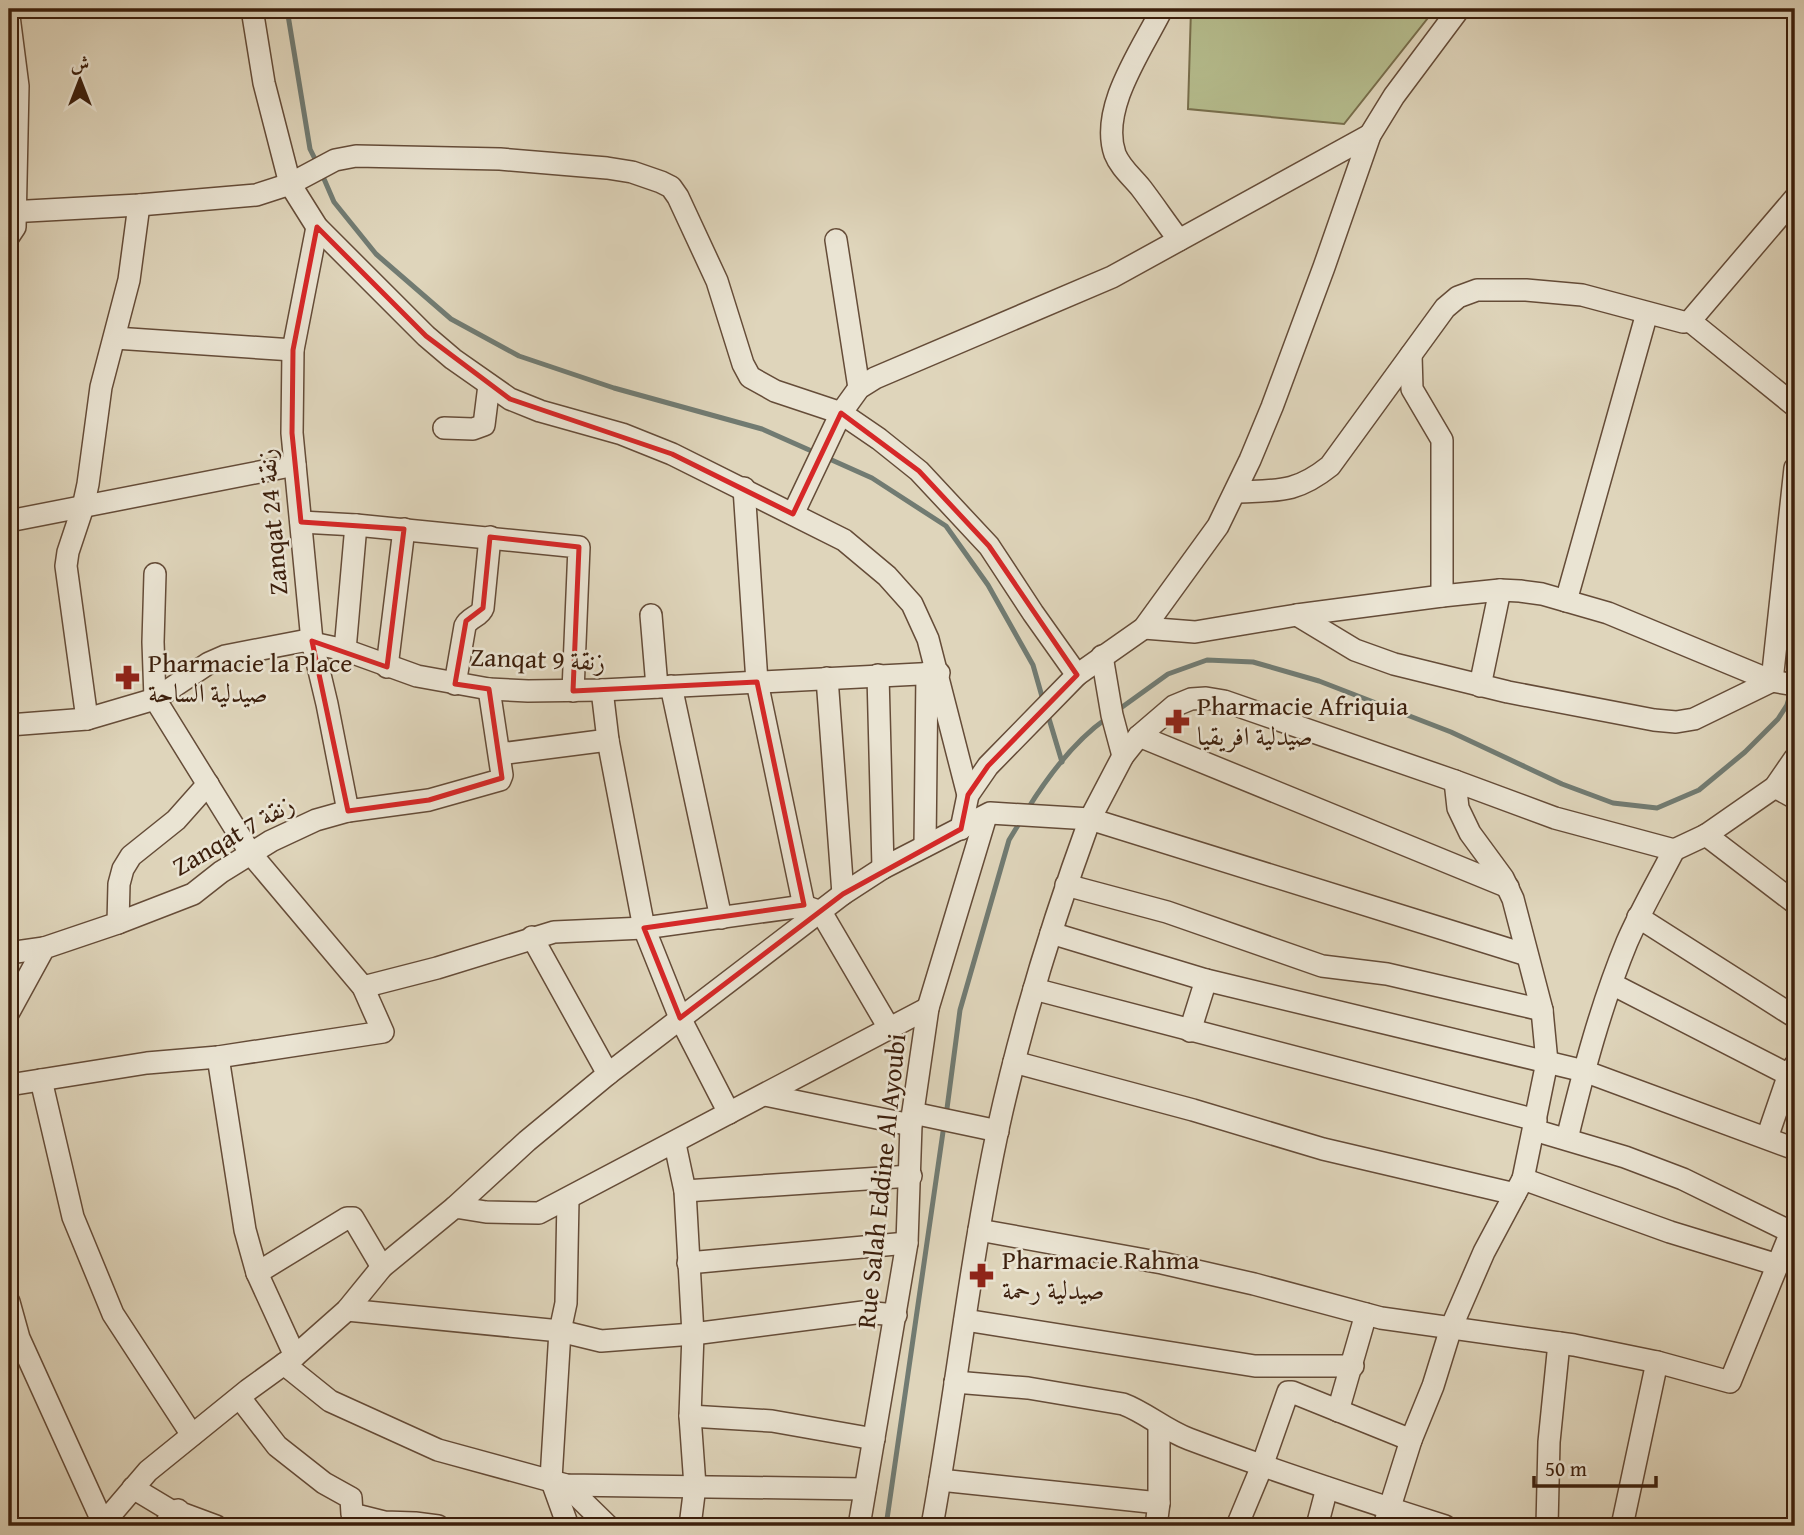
<svg xmlns="http://www.w3.org/2000/svg" width="1804" height="1535" font-family="'Gentium Book Plus',Amiri,serif">
	<style>
		.green { fill: #b5bc8d; stroke: #786e4c; stroke-width: 2 }
		.lines { fill: none; stroke-linecap: round; stroke-linejoin: round }
		.stream { stroke: #717b72; stroke-width: 5 }
		.minor-casing { stroke: #654c38; stroke-width: 24 }
		.minor { stroke: #eae4d3; stroke-width: 21 }
		.marked { fill: none; stroke: #d62828; stroke-width: 5; stroke-linejoin: round }
		.labels { text-anchor: middle; stroke-width: 5; stroke-linejoin: round; paint-order: stroke }
		.street-label { font-size: 26px; fill: #3c1f0c; stroke: #eae4d3 }
		.poi-label { font-size: 26px; fill: #3c1f0c; stroke: #eae4d3; text-anchor: start }
	</style>
	<rect width="100%" height="100%" fill="#dfd5bb"/>
	<filter id="stains"><feTurbulence type="fractalNoise" baseFrequency=".00286" numOctaves="4"/><feColorMatrix values="0 0 0 0 .2 0 0 0 0 .09 0 0 0 0 .02 0 0 0 .5 -.17"/></filter>
	<radialGradient id="worn" r=".72"><stop offset=".6" stop-color="#630" stop-opacity="0"/><stop offset="1" stop-color="#630" stop-opacity=".3"/></radialGradient>
	<path class="green" d="M1191 9H1435L1344 124 1188 109Z"/>
	<g class="lines">
		<g class="stream">
			<path d="M287 9 310 149 317 163"/>
			<path d="M321 172 334 202 376 254 451 319 519 356 614 388 762 429 816 453"/>
			<path d="M825 457 872 478 946 526 988 585 1033 665 1043 700"/>
			<path d="M1118 710 1168 674 1207 660 1253 662 1319 681 1451 732 1562 784 1613 803 1657 808 1699 790 1745 752 1778 719 1787 705 1792 688"/>
			<path d="M1047 712 1062 762"/>
			<path d="M1027 810C1048 776 1074 741 1107 718"/>
			<path d="M946 1116 960 1010 1009 840 1020 822"/>
			<path d="M886 1526 944 1125"/>
		</g>
		<defs>
			<g id="minor">
				<path d="M252 9 264 83 290 184 317 227 426 336 453 359 510 399 540 411 622 434 672 454 844 540 887 576 912 604 928 639 968 795"/>
				<path d="M1162 9C1143 48 1099 108 1115 154 1120 167 1132 177 1141 188 1154 205 1166 223 1179 240"/>
				<path d="M9 16 18 86 15 227 9 236"/>
				<path d="M9 212 139 205 256 195 290 184 335 160 356 156 500 159 607 168 632 172 661 182 671 187 678 197 717 281 743 364 750 377 775 391 841 413 879 439 919 471 989 546 1033 613 1077 675 988 766 968 795 961 829"/>
				<path d="M317 227 293 350 292 433 312 641 327 704 348 811"/>
				<path d="M836 240 859 388"/>
				<path d="M1690 321 1795 406"/>
				<path d="M115 338 293 350"/>
				<path d="M1411 355 1412 389 1442 440V596"/>
				<path d="M444 428 473 429 484 425 489 385"/>
				<path d="M744 488 757 682 804 906"/>
				<path d="M1235 492C1277 490 1295 494 1330 466L1445 308 1458 297 1477 290H1526L1582 295 1683 322 1690 321 1795 198"/>
				<path d="M793 514 841 413 859 388 875 378 1112 277 1370 135"/>
				<path d="M9 521 295 465"/>
				<path d="M301 522 356 525 579 547 573 691"/>
				<path d="M1566 601 1647 313"/>
				<path d="M651 615 657 687"/>
				<path d="M1297 615 1355 650 1394 664 1508 692 1654 720 1676 722 1694 719 1772 681 1795 468"/>
				<path d="M1144 628 1195 632 1297 615 1442 596 1500 590 1520 591 1542 594 1608 613 1772 681 1795 685"/>
				<path d="M345 650 356 525"/>
				<path d="M1102 656 1112 715 1123 756"/>
				<path d="M387 667 404 529"/>
				<path d="M878 675 883 868"/>
				<path d="M1077 675 1144 628 1218 526 1250 460 1272 407 1324 267 1370 135 1394 96 1459 9"/>
				<path d="M827 678 843 894"/>
				<path d="M455 684 465 626C469 617 480 617 483 608L490 537"/>
				<path d="M671 686 721 918"/>
				<path d="M1480 686 1500 590"/>
				<path d="M602 690 608 740 644 928 680 1018 729 1113"/>
				<path d="M87 719 66 566 68 552 83 507 88 484 101 387 129 280 139 205"/>
				<path d="M9 725 87 719 155 699 209 663 225 656 303 641 345 650 417 676 489 689 528 691 602 690 939 673"/>
				<path d="M1139 736 1508 887"/>
				<path d="M500 754 608 740"/>
				<path d="M1455 781 1458 808 1470 833 1503 878 1513 899 1542 1010 1547 1062 1523 1179"/>
				<path d="M1775 787 1795 798"/>
				<path d="M1706 835 1795 903"/>
				<path d="M925 846 927 673"/>
				<path d="M1066 885 1167 912 1322 966 1387 974 1542 1010"/>
				<path d="M1638 917 1795 1017"/>
				<path d="M118 923 193 894 221 872 271 841 316 820 348 811 429 800 500 780 502 775 489 689"/>
				<path d="M1051 933 1206 980 1584 1071 1795 1149"/>
				<path d="M532 937 608 1074"/>
				<path d="M9 953 44 948"/>
				<path d="M1612 984 1795 1078"/>
				<path d="M363 987 437 968 554 932 644 928 804 906 821 912 889 1028"/>
				<path d="M1034 989 1536 1120"/>
				<path d="M9 1012 44 948 118 923 119 884 123 869 131 856 176 820 208 784"/>
				<path d="M1190 1031 1206 980"/>
				<path d="M218 1057 245 1230 257 1273 295 1356"/>
				<path d="M1014 1062 1193 1110 1323 1149 1515 1194 1523 1179 1670 1232 1778 1265"/>
				<path d="M41 1080 73 1217 113 1314 192 1435"/>
				<path d="M9 1085 147 1063 218 1057 383 1032 363 987 251 854 155 699 153 642 155 574"/>
				<path d="M765 1095 911 1125"/>
				<path d="M913 1113 998 1131"/>
				<path d="M1534 1130 1625 1157 1683 1179 1791 1232"/>
				<path d="M1767 1138 1789 1074 1795 1065"/>
				<path d="M1567 1139C1583 1073 1601 1005 1627 942 1641 910 1658 881 1674 850"/>
				<path d="M675 1144 685 1191 693 1334 690 1416 695 1486 690 1526"/>
				<path d="M685 1191 911 1176"/>
				<path d="M455 1207 527 1141 608 1074 843 894 883 868 990 813 1090 819 1123 756 1139 736 1174 706 1191 699 1206 698 1224 701 1455 781 1555 818 1674 850 1706 835 1775 787 1795 758"/>
				<path d="M979 1230 1162 1263 1254 1284 1381 1318 1574 1345 1657 1362 1730 1382 1791 1232 1793 1227 1795 1228"/>
				<path d="M688 1263 907 1243"/>
				<path d="M257 1273 347 1218H353L382 1267"/>
				<path d="M9 1302 19 1338 103 1523"/>
				<path d="M347 1310 560 1331 601 1341 693 1334 863 1312 896 1315"/>
				<path d="M965 1320 1255 1366H1353"/>
				<path d="M284 1364 330 1401 438 1450 566 1485 865 1489"/>
				<path d="M955 1382 1028 1388 1123 1404C1145 1412 1165 1430 1189 1439 1274 1471 1360 1499 1445 1526"/>
				<path d="M240 1398 277 1446 324 1483 351 1498 352 1514 384 1522 415 1523 438 1526"/>
				<path d="M1338 1411 1366 1314"/>
				<path d="M690 1416 772 1421 874 1439"/>
				<path d="M940 1480 1159 1503"/>
				<path d="M566 1485 608 1526"/>
				<path d="M133 1488 173 1512"/>
				<path d="M101 1526 148 1471 248 1390 295 1356 347 1310 382 1267 455 1207 486 1212 539 1213 928 1008"/>
				<path d="M165 1526 171 1515 178 1510 181 1513 216 1526"/>
				<path d="M568 1526 551 1479 560 1331 566 1303 568 1199"/>
				<path d="M859 1526 907 1243 911 1125 928 1008 986 816"/>
				<path d="M932 1526C956 1394 970 1260 998 1129 1021 1024 1053 920 1090 819L1527 955"/>
				<path d="M1156 1526 1159 1503V1425"/>
				<path d="M1237 1526 1262 1466 1288 1392H1292L1411 1440"/>
				<path d="M1317 1526 1327 1488"/>
				<path d="M1384 1526 1411 1440 1433 1386 1451 1328 1484 1252 1515 1194"/>
				<path d="M1547 1526 1549 1442 1559 1343"/>
				<path d="M1622 1526 1657 1362"/>
			</g>
		</defs>
		<use href="#minor" class="minor-casing"/>
		<use href="#minor" class="minor"/>
	</g>
	<path class="marked" d="M317 227 426 336 510 399 672 454 793 514 841 413 919 471 989 546 1077 675 988 766 968 795 961 829 843 894 680 1018 644 928 804 905 757 682 573 691 579 547 490 537 483 608 466 621 455 684 489 689 502 778 429 800 348 811 312 641 387 667 404 529 301 522 292 433 293 350Z"/>
	<defs>
		<symbol id="pharmacy-bare" viewBox="-9 -9 18 18"><path d="M-2-6h4v4h4v4h-4v4h-4v-4h-4v-4h4Z" fill="#8f2418" stroke="#eae4d3" stroke-width="2.5" paint-order="stroke"/></symbol>
	</defs>
	<g fill-rule="evenodd">
		<use href="#pharmacy-bare" x="110" y="660" width="35" height="35"/>
		<use href="#pharmacy-bare" x="1160" y="704" width="35" height="35"/>
		<use href="#pharmacy-bare" x="964" y="1258" width="35" height="35"/>
	</g>
	<g class="labels">
		<g class="street-label">
			<text transform="translate(272 522) rotate(-95)" y="9">Zanqat 24 زنقة</text>
			<text transform="translate(538 659) rotate(2)" y="9">Zanqat 9 زنقة</text>
			<text transform="translate(233 835) rotate(-30)" y="9">Zanqat 7 زنقة</text>
			<text transform="translate(881 1181) rotate(-84)" y="9">Rue Salah Eddine Al Ayoubi</text>
		</g>
		<g class="poi-label">
			<text x="148" y="672">Pharmacie la Place<tspan x="148" dy="30">صيدلية الساحة</tspan></text>
			<text x="1197" y="715">Pharmacie Afriquia<tspan x="1197" dy="30">صيدلية افريقيا</tspan></text>
			<text x="1002" y="1269">Pharmacie Rahma<tspan x="1002" dy="30">صيدلية رحمة</tspan></text>
		</g>
	</g>
	<rect width="1804" height="1535" fill="none" stroke="#dfd5bb" stroke-width="35"/>
	<rect x="10" y="10" width="1783" height="1514" fill="none" stroke="#3c1f0c" stroke-width="3.5"/>
	<rect x="18" y="18" width="1769" height="1500" fill="none" stroke="#3c1f0c" stroke-width="2"/>
	<g transform="translate(80 80)" stroke="#eae4d3" stroke-width="5" paint-order="stroke">
	<path d="M0-5L12 26L0 18L-12 26Z" fill="#3c1f0c"/>
	<text y="-10" font-size="19" font-weight="bold" text-anchor="middle" fill="#3c1f0c">ش</text>
	</g>
	<path d="M1534 1476v10h122v-10" fill="none" stroke="#3c1f0c" stroke-width="3.5"/>
	<text x="1545" y="1476" font-size="21" fill="#3c1f0c" stroke="#eae4d3" stroke-width="5" paint-order="stroke">50 m</text>
	<rect width="100%" height="100%" filter="url(#stains)"/>
	<rect width="100%" height="100%" fill="url(#worn)"/>
</svg>
